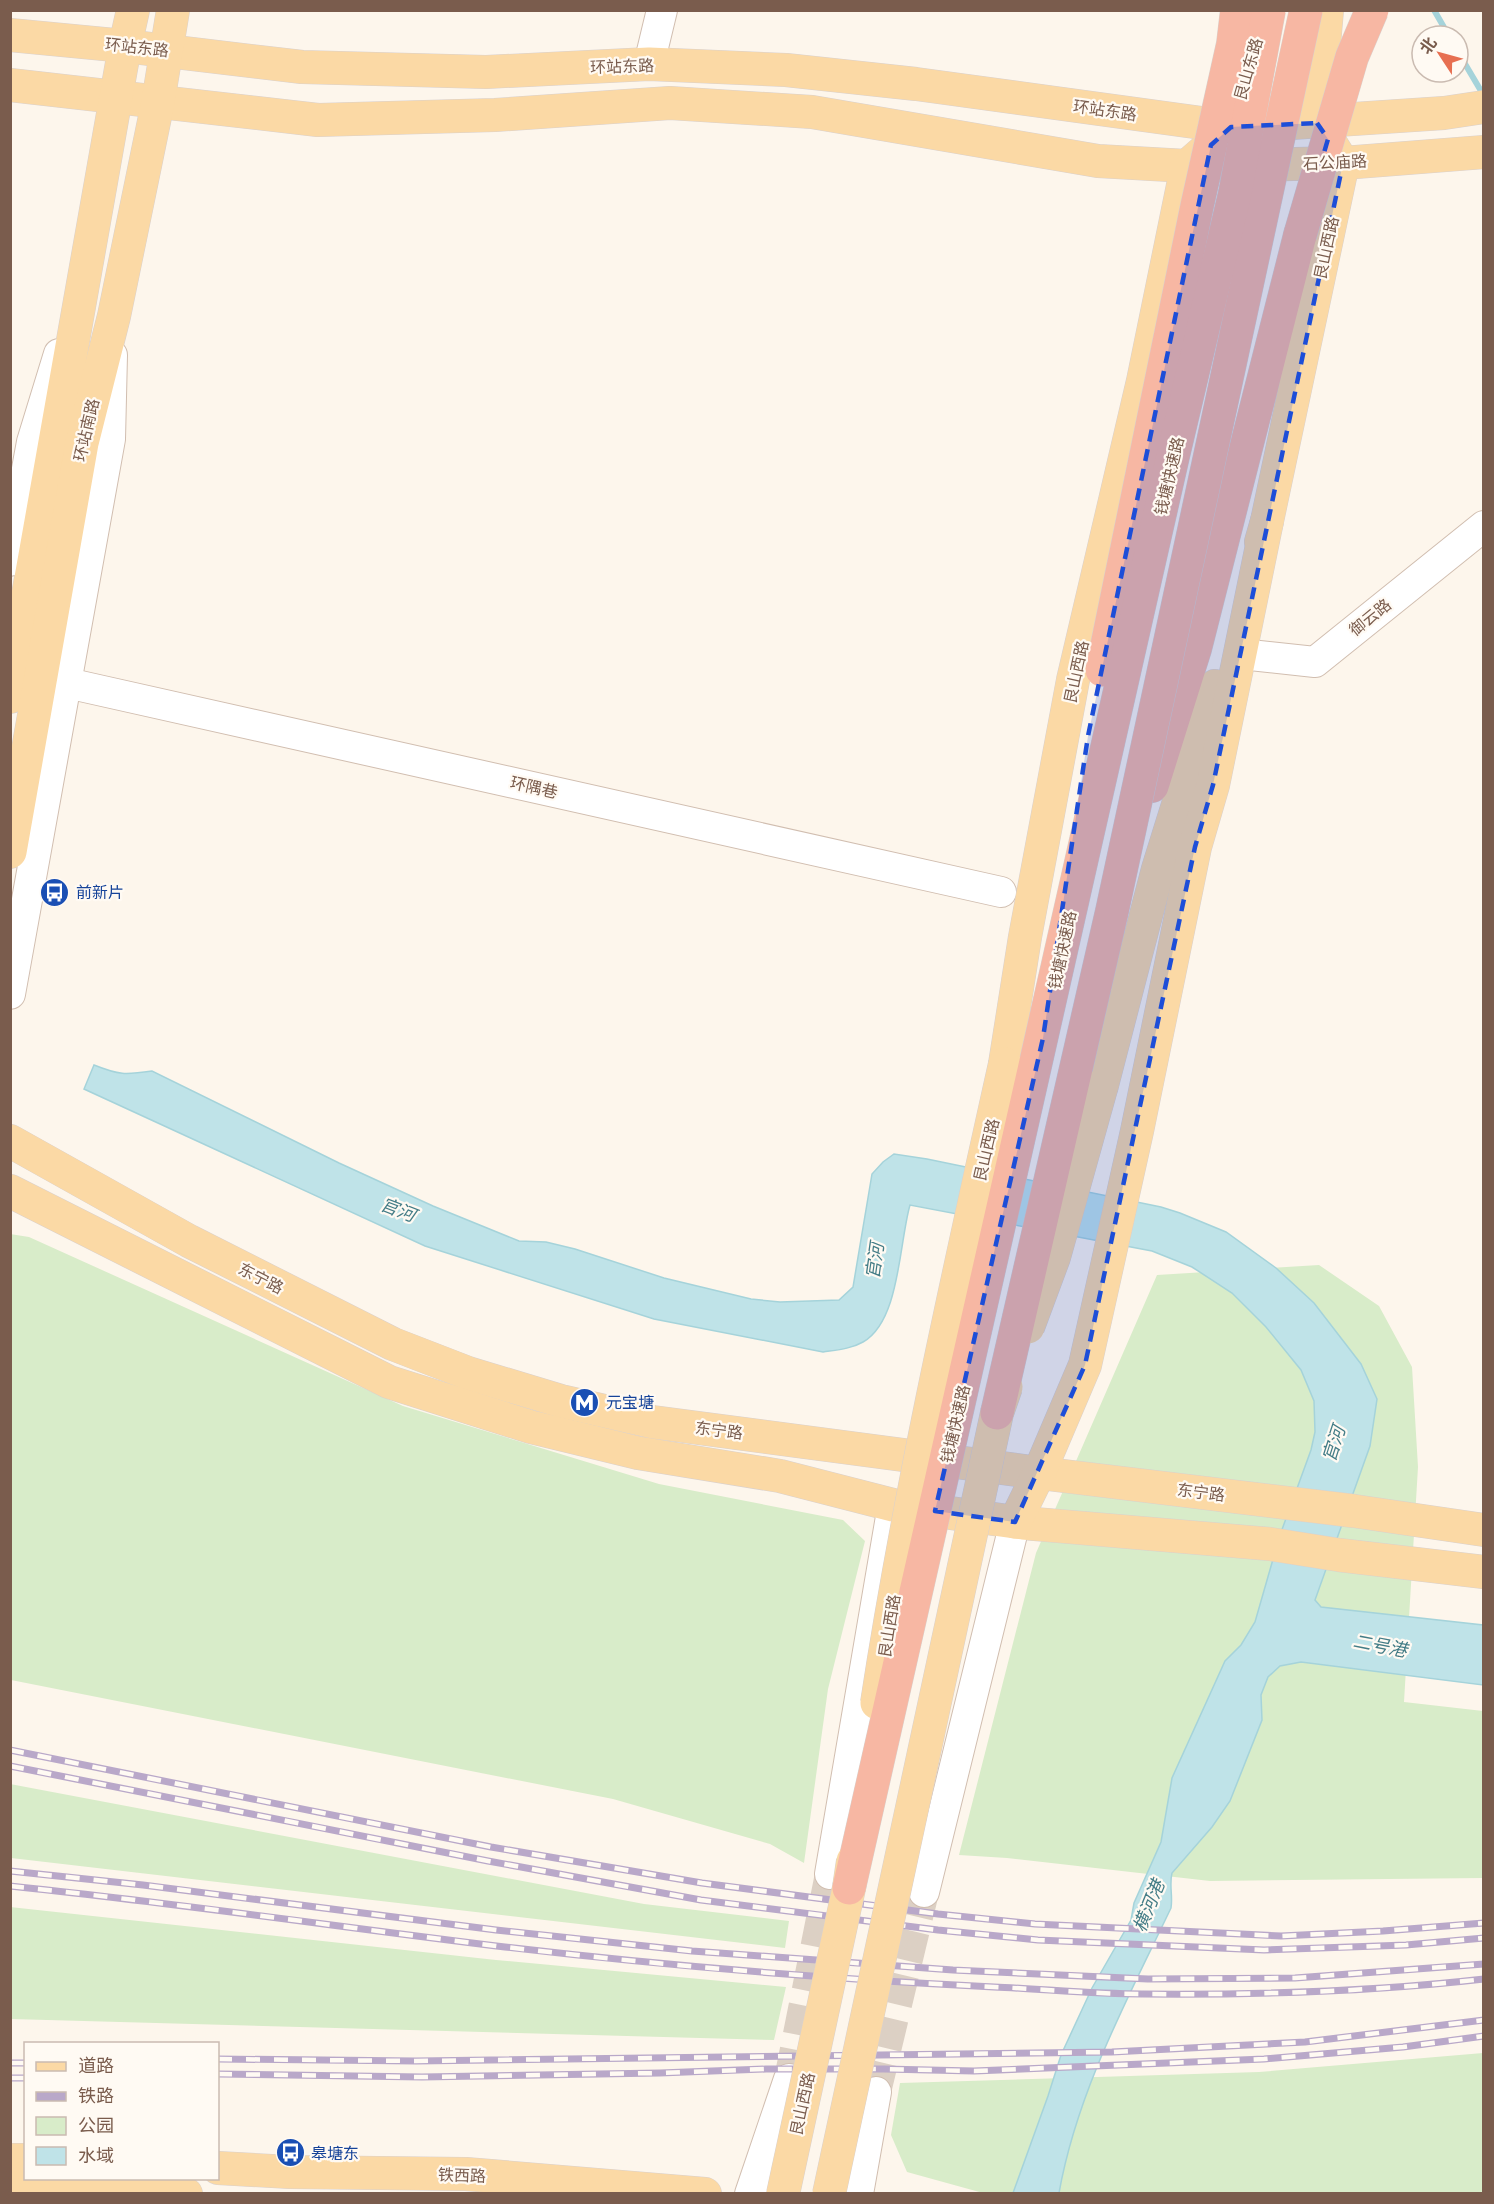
<svg xmlns="http://www.w3.org/2000/svg" width="1494" height="2204" font-family="'Fira Sans Condensed','Noto Sans SC',sans-serif">
	<style>
		.green { fill: #d8ecc9 }
		.water { fill: #bfe3e8; stroke: #a5d3da; stroke-width: 1.5 }
		.lines { fill: none; stroke-linecap: round; stroke-linejoin: round }
		.stream { stroke: #a5d3da; stroke-width: 6 }
		.minor-tunnel { stroke: #dcd0c4; stroke-width: 30; stroke-dasharray: 30 15; stroke-linecap: butt }
		.minor-casing { stroke: #d1beb0; stroke-width: 32 }
		.major-casing { stroke: #dad1cd; stroke-width: 34 }
		.highway-casing { stroke: #dad1cd; stroke-width: 34 }
		.minor { stroke: #fff; stroke-width: 30 }
		.major { stroke: #fbd9a5; stroke-width: 33 }
		.highway { stroke: #f7b7a3; stroke-width: 33 }
		.rail-casing { stroke: #b9a8c9; stroke-width: 7 }
		.rail { stroke: #fffaf3; stroke-width: 4.5; stroke-dasharray: 14; stroke-linecap: butt }
		.major-bridge-casing { stroke: #dad1cd; stroke-width: 34; stroke-linecap: butt }
		.highway-bridge-casing { stroke: #dad1cd; stroke-width: 34; stroke-linecap: butt }
		.major-bridge { stroke: #fbd9a5; stroke-width: 33 }
		.highway-bridge { stroke: #f7b7a3; stroke-width: 33 }
		.marked { fill: #1d4ed8; fill-opacity: 0.2; stroke: #1d4ed8; stroke-width: 4.5; stroke-dasharray: 12 8; stroke-linejoin: round }
		.labels { text-anchor: middle; stroke-width: 4.5; stroke-linejoin: round; paint-order: stroke }
		.street-label { font-size: 16px; fill: #7a5c4d; stroke: #fffaf3 }
		.transit-label { font-size: 16px; fill: #164399; stroke: #fffaf3; text-anchor: start }
		.water-label { font-size: 18px; font-style: italic; fill: #437c86; stroke: #fffaf3 }
	</style>
	<rect width="100%" height="100%" fill="#fdf6ec"/>
	<g class="green">
		<path d="M10 1234 29 1237 403 1406 659 1484 843 1520 865 1541 828 1689 804 1863 770 1844 613 1799 11 1680Z"/>
		<path d="M1319 1265 1379 1306 1412 1367 1418 1467 1404 1702 1483 1711V1878L1210 1881 1007 1858 959 1855 1036 1553 1157 1275Z"/>
		<path d="M10 1784 644 1904 789 1921 785 1948 11 1858Z"/>
		<path d="M10 1907 496 1960 786 1987 774 2040 11 2019Z"/>
		<path d="M1483 2053V2193H983L907 2172 891 2135 900 2083 1259 2072Z"/>
	</g>
	<path class="water" d="M94 1065C119 1075 125 1075 152 1071L339 1163 433 1206 519 1241 546 1242 575 1249 664 1278 751 1299 780 1302 839 1300 853 1287 872 1174 883 1162 894 1154 927 1159 1161 1207 1180 1213 1226 1232 1276 1268 1314 1303 1361 1364 1377 1399 1370 1446 1315 1600 1321 1607 1483 1625V1685L1301 1662 1280 1666 1268 1677 1261 1695 1262 1720 1230 1801 1212 1827 1172 1873C1169 1885 1173 1896 1171 1908 1127 2000 1077 2092 1059 2193H1013L1048 2096 1061 2055 1092 1988 1131 1920 1134 1903 1161 1842 1172 1778 1225 1661 1241 1645 1255 1622 1280 1535 1311 1450 1315 1432 1314 1401 1301 1370 1266 1327 1232 1293 1192 1267 1152 1251 910 1205C899 1243 900 1321 863 1342 851 1349 836 1350 823 1352L654 1319 425 1246 84 1089Z"/>
	<g class="lines">
		<g class="stream">
			<path d="M1434 10 1449 36"/>
			<path d="M1458 52 1484 96"/>
		</g>
		<g class="minor-tunnel">
			<path d="M789 2079 830 1874"/>
			<path d="M876 2092 924 1892"/>
		</g>
		<defs>
			<g id="minor">
				<path d="M649 64 662 10"/>
				<path d="M10 561 32 442 59 354"/>
				<path d="M1241 654 1315 662 1484 526"/>
				<path d="M67 683 1001 892"/>
				<path d="M10 994 110 439 112 355"/>
				<path d="M830 1874 893 1505"/>
				<path d="M924 1892 1015 1522"/>
				<path d="M750 2194 789 2079"/>
				<path d="M858 2194 876 2092"/>
			</g>
			<g id="major">
				<path d="M10 35 125 46 302 67 486 72 649 64 786 70 916 84 1231 127 1444 113 1484 107"/>
				<path d="M10 85 318 120 495 115 670 103 812 112 1098 161 1187 166 1343 163 1484 152"/>
				<path d="M1317 123 1327 10"/>
				<path d="M1261 542 1267 521 1343 163 1331 144"/>
				<path d="M10 697 125 46 133 10"/>
				<path d="M10 852 82 443 114 316 158 102 173 10"/>
				<path d="M1005 1064 1025 937 1073 680 1143 381 1187 166 1203 152"/>
				<path d="M1102 1085 1158 869 1215 686"/>
				<path d="M10 1141 189 1241 393 1344 468 1373 561 1401 653 1422 1039 1473 1354 1511 1484 1530"/>
				<path d="M10 1191 389 1382 531 1427 638 1453 780 1476 893 1505 1023 1523 1270 1544 1339 1555 1484 1572"/>
				<path d="M1015 1522 1039 1473 1085 1365 1137 1131 1195 847 1213 785 1267 521"/>
				<path d="M10 2160H26"/>
				<path d="M218 2168 290 2172 466 2174 705 2194"/>
				<path d="M10 2192 103 2189 186 2194"/>
			</g>
			<path id="highway" d="M1152 786 1195 649 1300 235"/>
		</defs>
		<use href="#minor" class="minor-casing"/>
		<use href="#major" class="major-casing"/>
		<use href="#highway" class="highway-casing"/>
		<use href="#minor" class="minor"/>
		<use href="#major" class="major"/>
		<use href="#highway" class="highway"/>
		<defs>
			<g id="rail">
				<path d="M10 1750 491 1847 702 1883 938 1914 1035 1924 1281 1936 1383 1931 1484 1923"/>
				<path d="M10 1766 488 1861 701 1900 938 1930 1038 1940 1264 1950 1406 1945 1484 1938"/>
				<path d="M10 1871 143 1885 496 1930 692 1951 953 1970 1148 1979 1295 1978 1484 1964"/>
				<path d="M10 1886C176 1903 340 1927 505 1947 667 1966 830 1979 994 1987 1043 1989 1093 1994 1142 1994 1256 1995 1370 1992 1484 1979"/>
				<path d="M218 2059 416 2061 1112 2052 1305 2042 1484 2020"/>
				<path d="M10 2063H26"/>
				<path d="M218 2074 422 2077 660 2073 766 2069H884L974 2071 1264 2059 1403 2047 1484 2036"/>
				<path d="M10 2078H26"/>
			</g>
		</defs>
		<use href="#rail" class="rail-casing"/>
		<use href="#rail" class="rail"/>
		<defs>
			<g id="major-bridge">
				<path d="M1028 1327 1054 1257 1102 1085"/>
				<path d="M877 1703C910 1488 958 1276 1005 1064"/>
				<path d="M783 2194 849 1888 853 1861"/>
				<path d="M829 2194 997 1413 1006 1387"/>
			</g>
			<g id="highway-bridge">
				<path d="M1300 235 1352 57 1372 10"/>
				<path d="M1102 670 1197 206 1233 44 1237 10"/>
				<path d="M997 1413 1112 911 1306 10"/>
				<path d="M849 1888 1173 456 1235 193 1269 10"/>
			</g>
		</defs>
		<use href="#major-bridge" class="major-bridge-casing"/>
		<use href="#highway-bridge" class="highway-bridge-casing"/>
		<use href="#major-bridge" class="major-bridge"/>
		<use href="#highway-bridge" class="highway-bridge"/>
	</g>
	<path class="marked" d="M1317 123 1328 139 1321 163H1343L1213 785 1195 847 1085 1365 1015 1522 935 1511 1043 1038 1088 736 1211 145 1231 127Z"/>
	<defs>
		<symbol id="bus-disc" viewBox="-11 -11 22 22"><circle r="9.5" fill="#1a4fb4" stroke="#fffaf3"/><path d="M-5-6H5V4H4V6H2V4H-2V6H-4V4H-5ZM-3.5-4V0h7V-4ZM-3.5 1.2v1.5H-2V1.2ZM2 1.2v1.5H3.5V1.2Z" fill="#fff"/></symbol>
		<symbol id="metro-disc" viewBox="-11 -11 22 22"><circle r="9.5" fill="#1a4fb4" stroke="#fffaf3"/><path d="M-5.5 5V-5H-3L0 0L3-5H5.5V5H3V-.5L0 4L-3-.5V5Z" fill="#fff"/></symbol>
	</defs>
	<g fill-rule="evenodd">
		<use href="#bus-disc" x="38" y="876" width="33" height="33"/>
		<use href="#metro-disc" x="568" y="1386" width="33" height="33"/>
		<use href="#bus-disc" x="274" y="2136" width="33" height="33"/>
	</g>
	<g class="labels">
		<g class="street-label">
			<text transform="translate(137 47) rotate(6)" y="6">环站东路</text>
			<text transform="translate(622 66) rotate(-2)" y="6">环站东路</text>
			<text transform="translate(1248 69) rotate(-74)" y="6">艮山东路</text>
			<text transform="translate(1105 110) rotate(8)" y="6">环站东路</text>
			<text transform="translate(1335 162) rotate(-3)" y="6">石公庙路</text>
			<text transform="translate(1326 248) rotate(-78)" y="6">艮山西路</text>
			<text transform="translate(86 430) rotate(-77)" y="6">环站南路</text>
			<text transform="translate(1169 476) rotate(-77)" y="6">钱塘快速路</text>
			<text transform="translate(1370 617) rotate(-39)" y="6">御云路</text>
			<text transform="translate(1076 672) rotate(-78)" y="6">艮山西路</text>
			<text transform="translate(534 787) rotate(13)" y="6">环隅巷</text>
			<text transform="translate(1062 950) rotate(-78)" y="6">钱塘快速路</text>
			<text transform="translate(986 1150) rotate(-77)" y="6">艮山西路</text>
			<text transform="translate(261 1278) rotate(27)" y="6">东宁路</text>
			<text transform="translate(955 1424) rotate(-77)" y="6">钱塘快速路</text>
			<text transform="translate(719 1430) rotate(7)" y="6">东宁路</text>
			<text transform="translate(1201 1492) rotate(7)" y="6">东宁路</text>
			<text transform="translate(889 1626) rotate(-81)" y="6">艮山西路</text>
			<text transform="translate(802 2104) rotate(-78)" y="6">艮山西路</text>
			<text transform="translate(462 2175) rotate(2)" y="6">铁西路</text>
		</g>
		<g class="transit-label">
			<text x="76" y="898">前新片</text>
			<text x="606" y="1408">元宝塘</text>
			<text x="311" y="2159">皋塘东</text>
		</g>
		<g class="water-label">
			<text transform="translate(398 1210) rotate(21)" y="6">官河</text>
			<text transform="translate(875 1261) rotate(-82)" y="6">官河</text>
			<text transform="translate(1334 1444) rotate(-72)" y="6">官河</text>
			<text transform="translate(1380 1646) rotate(11)" y="6">二号港</text>
			<text transform="translate(1149 1906) rotate(-68)" y="6">横河港</text>
		</g>
	</g>
	<rect width="1494" height="2204" fill="none" stroke="#7a5c4d" stroke-width="24"/>
	<rect x="24" y="2042" width="195" height="138" fill="#fffaf3" stroke="#cabbb1" stroke-width="1.5"/>
	<rect x="36" y="2062" width="30" height="9" fill="#fbd9a5" stroke="#cabbb1" stroke-width="1.5"/>
	<text x="78" y="2072" font-size="18" fill="#7a5c4d">道路</text>
	<rect x="36" y="2092" width="30" height="9" fill="#b9a8c9" stroke="#cabbb1" stroke-width="1.5"/>
	<text x="78" y="2102" font-size="18" fill="#7a5c4d">铁路</text>
	<rect x="36" y="2117" width="30" height="18" fill="#d8ecc9" stroke="#cabbb1" stroke-width="1.5"/>
	<text x="78" y="2132" font-size="18" fill="#7a5c4d">公园</text>
	<rect x="36" y="2147" width="30" height="18" fill="#bfe3e8" stroke="#cabbb1" stroke-width="1.5"/>
	<text x="78" y="2162" font-size="18" fill="#7a5c4d">水域</text>
	<g transform="translate(1440 54) rotate(306)"><circle r="28" fill="#fffaf3" stroke="#cabbb1" stroke-width="1.5"/>
	<path d="M0-4.5L10 22L0 15L-10 22Z" fill="#e76f51"/>
	<text y="-9" font-size="16" font-weight="bold" text-anchor="middle" fill="#7a5c4d">北</text>
	</g>
</svg>
